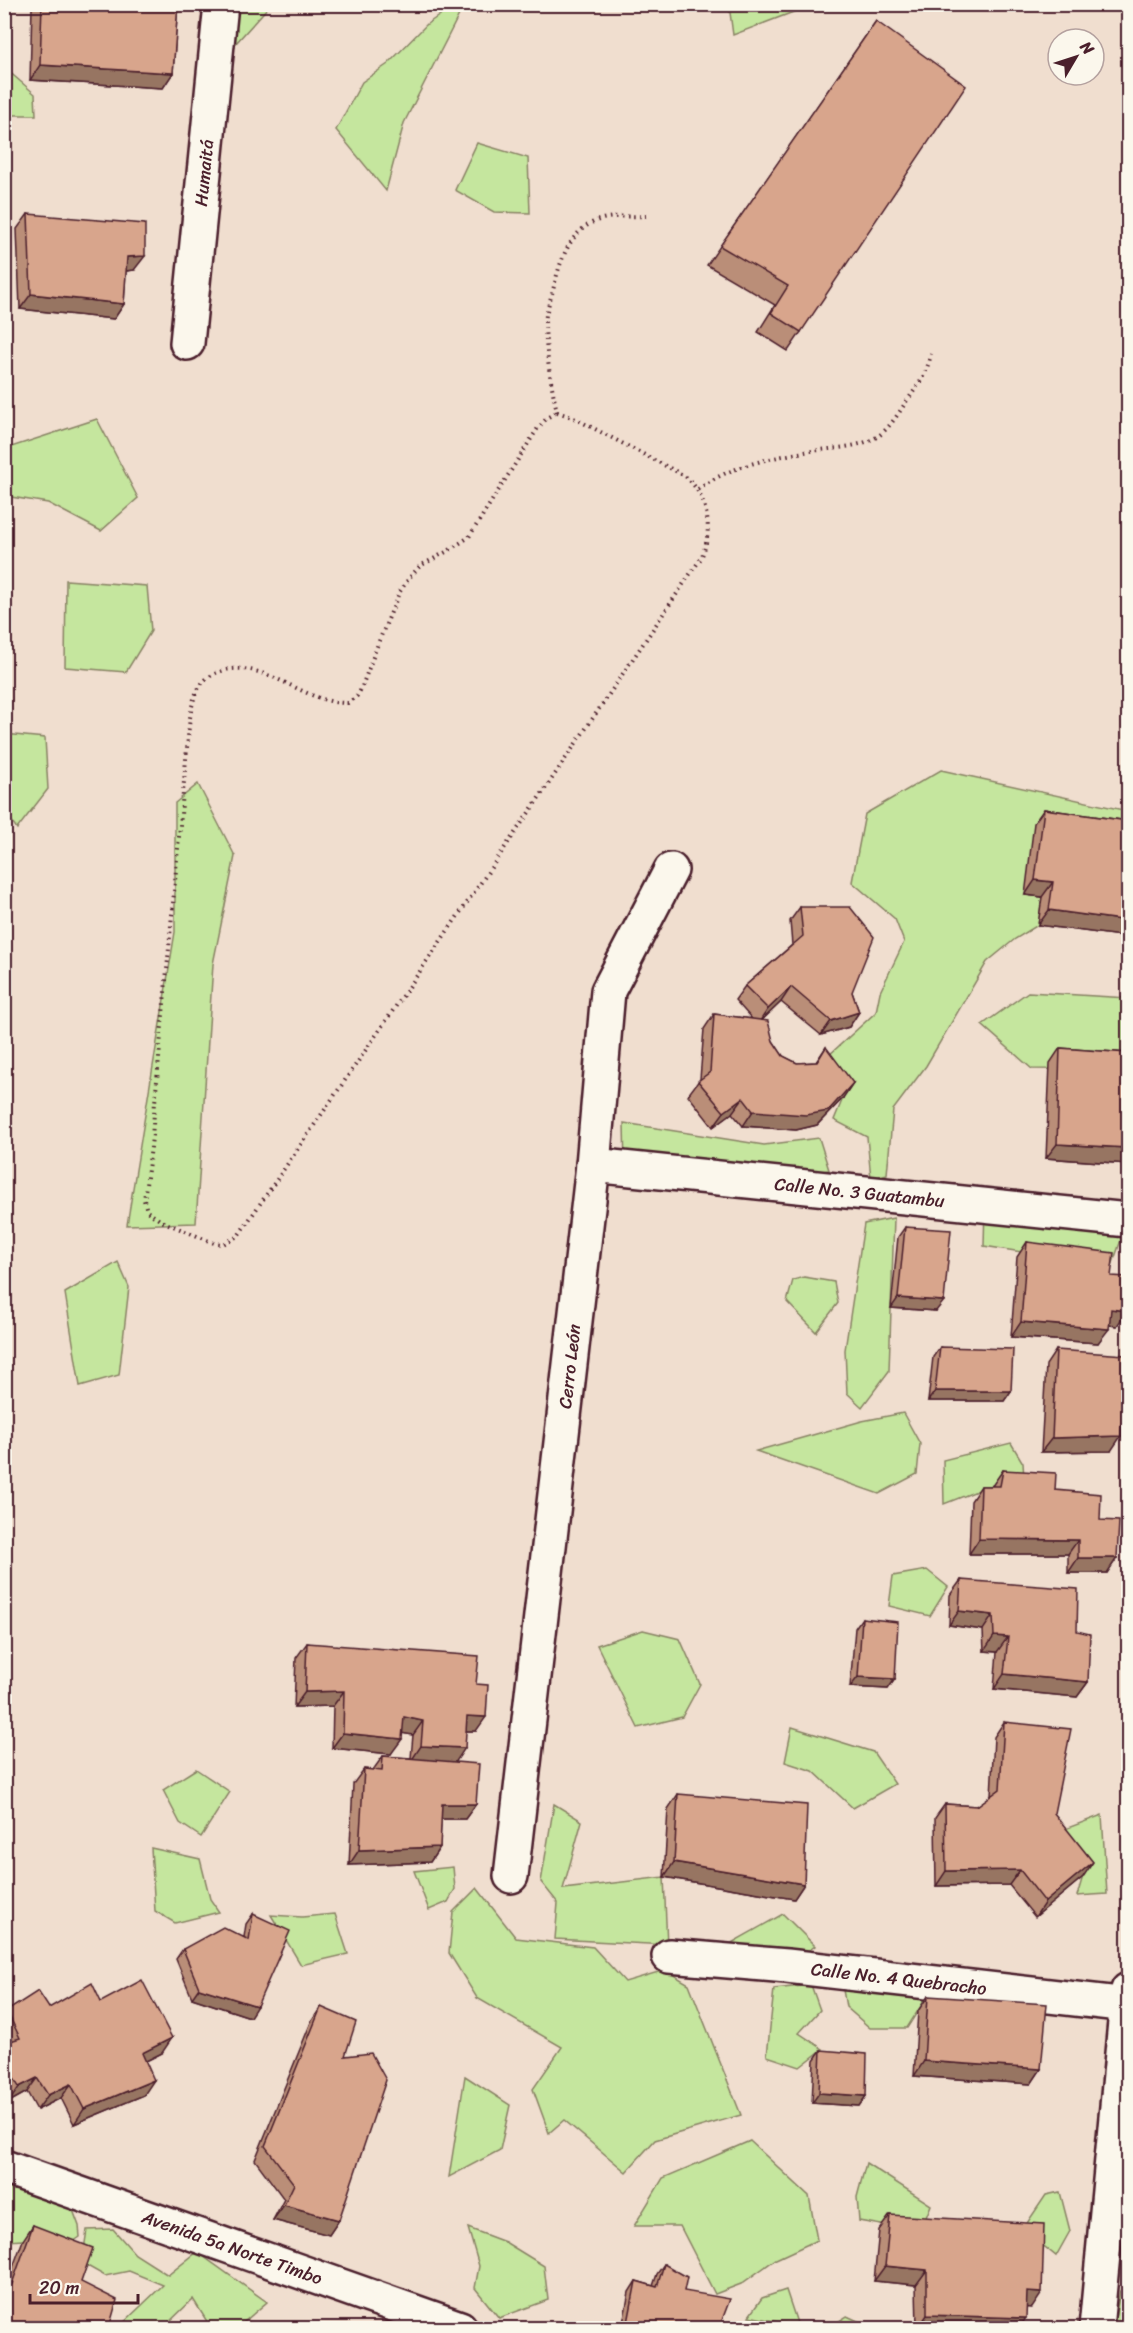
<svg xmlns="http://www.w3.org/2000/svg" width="1133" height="2333" font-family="Sriracha,sans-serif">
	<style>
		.green { fill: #c5e69e; stroke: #888264; stroke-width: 1.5 }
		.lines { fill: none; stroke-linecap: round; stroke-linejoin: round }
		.minor-casing { stroke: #4a1f2b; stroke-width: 38 }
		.path { stroke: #4a1f2b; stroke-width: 4; stroke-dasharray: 1.5 4.5; stroke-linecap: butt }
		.minor { stroke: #fbf7ec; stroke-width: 33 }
		.wall { fill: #ba8e78; stroke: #4a1f2b; stroke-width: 1.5 }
		.shaded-wall { fill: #977462; stroke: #4a1f2b; stroke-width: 1.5 }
		.building { fill: #d8a58c; stroke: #4a1f2b; stroke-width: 1.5 }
		.labels { text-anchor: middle; stroke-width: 6; stroke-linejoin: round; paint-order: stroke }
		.street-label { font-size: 18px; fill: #4a1f2b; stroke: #fbf7ec }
	</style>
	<rect width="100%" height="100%" fill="#f0decf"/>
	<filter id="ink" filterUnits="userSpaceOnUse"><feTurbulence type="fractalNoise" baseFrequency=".0167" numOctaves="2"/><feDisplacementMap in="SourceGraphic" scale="12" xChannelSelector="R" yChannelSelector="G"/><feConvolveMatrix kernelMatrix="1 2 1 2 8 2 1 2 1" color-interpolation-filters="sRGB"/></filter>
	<g filter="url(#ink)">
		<g class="green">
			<path d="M225 5 269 4 270 5 236 43 213 14Z"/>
			<path d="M455 5H464L404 123 386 191 336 130 362 82 388 64 427 24Z"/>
			<path d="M729 5H794L796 11 733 35Z"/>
			<path d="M7 70 35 94 36 115H5V71Z"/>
			<path d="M477 143 528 158 530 213 494 212 455 190Z"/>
			<path d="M97 419 138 498 101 531 48 503 5 496V449Z"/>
			<path d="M66 580 147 586 151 631 126 672 65 667Z"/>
			<path d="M4 734 45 738 48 789 17 829 5 811Z"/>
			<path d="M941 770 1128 811V837L1025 894 1042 897 1038 925 1015 939 987 962 926 1066 893 1110 887 1174 871 1178 867 1137 834 1120 843 1098 827 1057 876 1012 880 992 904 942 895 919 852 882 865 814Z"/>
			<path d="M198 784 235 856 213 964 196 1223 127 1225 175 932V803Z"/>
			<path d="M1028 992 1128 998V1070L1032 1069 982 1025Z"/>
			<path d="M624 1123 764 1145 819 1138 829 1170 753 1182 625 1168Z"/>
			<path d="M985 1205 1122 1237 1112 1266 984 1246Z"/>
			<path d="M894 1218 889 1371 862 1407 847 1393 845 1350 864 1224Z"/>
			<path d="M118 1262 129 1287 119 1375 80 1386 65 1293Z"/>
			<path d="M804 1277 834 1282 838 1303 816 1332 787 1302 793 1280Z"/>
			<path d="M903 1413 920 1444 917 1474 879 1494 756 1451 862 1421Z"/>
			<path d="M1011 1443 1023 1463 1024 1478 992 1485 944 1504 943 1460Z"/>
			<path d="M927 1570 948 1587 930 1616 889 1606 893 1576Z"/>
			<path d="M643 1630 680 1639 700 1684 682 1717 638 1728 597 1645Z"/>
			<path d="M792 1727 873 1752 895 1784 853 1808 813 1771 785 1762Z"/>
			<path d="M196 1769 230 1792 201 1837 180 1823 163 1790Z"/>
			<path d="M554 1804 582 1821 563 1889 664 1877 667 1945 555 1939 558 1903 541 1882Z"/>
			<path d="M1102 1815 1107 1894 1077 1896 1083 1876 1049 1835Z"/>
			<path d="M151 1848 200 1859 210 1899 219 1912 175 1923 155 1911Z"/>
			<path d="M453 1867 455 1889 448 1902 429 1910 414 1871Z"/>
			<path d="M477 1888 516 1938 593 1947 625 1982 665 1970 689 1984 741 2115 655 2140 626 2172 564 2120 549 2133 533 2089 562 2047 477 1998 449 1953 453 1912Z"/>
			<path d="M335 1914 348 1954 301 1965 271 1915 302 1917Z"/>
			<path d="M783 1914 815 1946 787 1966 719 1950Z"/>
			<path d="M842 1984 928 1995 907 2028H870L846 2007Z"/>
			<path d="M811 1985 820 2010 799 2033 823 2049 800 2067 767 2056 774 1989Z"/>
			<path d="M465 2076 510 2105 500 2150 449 2177Z"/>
			<path d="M750 2141 809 2196 817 2240 776 2259 741 2284 715 2294 680 2226H634L663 2178Z"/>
			<path d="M866 2163 931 2205 920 2232 859 2221 857 2197Z"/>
			<path d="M15 2186 35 2197 65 2189 79 2226 80 2237 57 2253 23 2240 7 2241 4 2238V2191Z"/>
			<path d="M1060 2192 1070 2231 1056 2256 1023 2229 1046 2195Z"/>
			<path d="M468 2228 505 2242 544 2266 548 2300 499 2318 475 2288 479 2266Z"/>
			<path d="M113 2229 135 2254 168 2275 197 2252 267 2302 237 2328H211L193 2299 163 2328H118L163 2285 129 2271 105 2276 82 2263 87 2230Z"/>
			<path d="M1128 2287V2328H1113L1120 2291Z"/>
			<path d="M786 2290 798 2326 749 2316 762 2298Z"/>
			<path d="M847 2316 873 2328H828Z"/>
		</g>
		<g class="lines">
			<defs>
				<g id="minor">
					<path id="s1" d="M187 343 221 4"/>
					<path id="s2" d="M593 1165 1128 1220"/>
					<path id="s3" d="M511 1876 593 1165 608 991 671 870"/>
					<path id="s4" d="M669 1956 787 1966 1128 2005"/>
					<path id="s5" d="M4 2167 460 2328"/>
					<path d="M1096 2328 1128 1990"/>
				</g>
			</defs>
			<use href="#minor" class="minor-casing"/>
			<g class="path">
				<path d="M557 412 572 417 685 476C708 496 714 530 701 558L541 795 238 1236 223 1244 214 1243 161 1221 147 1211 144 1200 151 1147 189 726C192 700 196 677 225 670 269 661 305 704 348 703L357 696 361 689 379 641 399 593 409 578 420 566 448 551 469 537 538 428 548 417Z"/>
				<path d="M557 412C551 384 546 354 545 325 545 315 549 303 552 294 559 267 566 233 596 221 611 215 630 217 646 216"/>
				<path d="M698 489C728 467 769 458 805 452 828 448 856 449 877 437 889 429 898 414 906 402 919 384 926 376 931 354"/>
			</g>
			<use href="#minor" class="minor"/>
		</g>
		<g class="wall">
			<path d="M33 4H178L173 73 163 88 30 80 32 7Z"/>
			<path d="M876 21 801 332 788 351 758 332 775 305 707 265Z"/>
			<path d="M28 214 134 270 126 271 124 304 114 319 20 309 17 229Z"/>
			<path d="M1044 809 1128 821V937L1038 925 1042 897 1025 895 1034 823Z"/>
			<path d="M800 907 852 992 859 1012 849 1027 821 1035 781 1002 762 1020 773 1041 783 1056 797 1063 816 1062 826 1047 843 1098 817 1125 796 1130 743 1126 732 1113 713 1127 688 1095 700 1079 704 1029 714 1014 752 1019 735 1000 745 986 792 945 790 921Z"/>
			<path d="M1060 1048 1128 1053V1164L1046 1158 1050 1063Z"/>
			<path d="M905 1227 936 1311 891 1308 898 1237Z"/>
			<path d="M1027 1242 1111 1276 1117 1326 1109 1325 1098 1343 1011 1337 1017 1257Z"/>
			<path d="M940 1347 1011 1391 1004 1401H928L933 1357Z"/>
			<path d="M1056 1350 1111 1451 1041 1452 1046 1365Z"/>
			<path d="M1003 1470 1055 1490 1100 1520 1117 1558 1107 1573H1068V1554H969L971 1501 981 1486H992Z"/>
			<path d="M961 1580 1077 1631 1088 1682 1077 1697 994 1689 997 1652 984 1651 983 1630 949 1625 950 1595Z"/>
			<path d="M862 1618 895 1679 888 1689 850 1687 855 1628Z"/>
			<path d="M307 1643 476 1684V1731H466L455 1762 476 1804 465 1819H441L440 1847 430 1862 349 1865 353 1784 364 1769 373 1770 383 1756 411 1758 413 1735 402 1733 391 1754 332 1748 333 1706 294 1707 296 1658Z"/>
			<path d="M1004 1722 1054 1813 1083 1877 1035 1917 1009 1885 936 1886 935 1818 945 1804 977 1806 991 1796 994 1737Z"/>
			<path d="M678 1794 804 1884 794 1899 664 1877 668 1809Z"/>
			<path d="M253 1914 250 2017 192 1998 176 1959 183 1949 244 1937 246 1924Z"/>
			<path d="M928 1996 1041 2069 1031 2084 914 2076 918 2011Z"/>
			<path d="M101 2002 162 2053 146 2061 144 2095 74 2124 61 2098 37 2110 27 2092 9 2102 4 2094V2015L7 2011 49 2008Z"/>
			<path d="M321 2007 345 2056 339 2220 329 2235 273 2220 284 2199 255 2160 311 2022Z"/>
			<path d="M821 2050 866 2096 859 2106 812 2103 814 2060Z"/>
			<path d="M890 2215 1032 2308 1027 2307 1019 2328H917L916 2285 874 2281 879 2230Z"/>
			<path d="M33 2225 81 2282 109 2328 7 2283 23 2240Z"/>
			<path d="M664 2264 684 2291 719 2328H622L629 2292 636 2281 653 2286 657 2274Z"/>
		</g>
		<g class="shaded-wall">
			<path d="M40 65 173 73 163 88 30 80Z"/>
			<path d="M145 256 134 270 117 272 127 257Z"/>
			<path d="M31 294 124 304 114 319 20 309Z"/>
			<path d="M1035 880 1053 882 1042 897 1025 895Z"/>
			<path d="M1049 910 1128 921V937L1038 925Z"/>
			<path d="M791 987 781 1002 758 1024 768 1009Z"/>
			<path d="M859 1012 849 1027 821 1035 831 1021Z"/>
			<path d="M853 1083 843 1098 817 1125 796 1130 743 1126 753 1111Z"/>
			<path d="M743 1098 732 1113 713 1127 724 1112Z"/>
			<path d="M1057 1144 1128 1148V1164L1046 1158Z"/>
			<path d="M898 1298 944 1301 936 1311 891 1308Z"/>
			<path d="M1111 1309 1127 1311 1117 1326 1101 1324Z"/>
			<path d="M1021 1322 1109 1329 1098 1343 1011 1337Z"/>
			<path d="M935 1391H1011L1004 1401H928Z"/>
			<path d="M1121 1436 1111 1451 1041 1452 1052 1438Z"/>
			<path d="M979 1539 1078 1540 1068 1554H969Z"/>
			<path d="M1078 1558H1117L1107 1573H1068Z"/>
			<path d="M959 1611 993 1615 983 1630 949 1625Z"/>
			<path d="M994 1636 1008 1637 997 1652 984 1651Z"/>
			<path d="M1004 1674 1088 1682 1077 1697 994 1689Z"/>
			<path d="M858 1677 895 1679 888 1689 850 1687Z"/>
			<path d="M344 1691 333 1706 294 1707 305 1692Z"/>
			<path d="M467 1716 486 1717 476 1731H456Z"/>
			<path d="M404 1717 423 1721 413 1735 394 1732Z"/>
			<path d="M343 1733 402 1739 391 1754 332 1748Z"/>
			<path d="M421 1746 465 1748 455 1763 411 1761Z"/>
			<path d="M442 1804H476L465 1819H432Z"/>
			<path d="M440 1847 430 1862 349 1865 359 1850Z"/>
			<path d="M674 1862 804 1884 794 1899 664 1877Z"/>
			<path d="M1093 1862 1083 1877 1035 1917 1045 1902Z"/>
			<path d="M1020 1870 1009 1885 936 1886 946 1871Z"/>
			<path d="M199 1988 257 2006 250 2017 192 1998Z"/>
			<path d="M172 2038 162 2053 132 2068 142 2053Z"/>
			<path d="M924 2061 1041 2069 1031 2084 914 2076Z"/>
			<path d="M37 2078 27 2092 9 2102 19 2087Z"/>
			<path d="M154 2080 144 2095 74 2124 84 2109Z"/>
			<path d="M71 2084 61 2098 37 2110 48 2095Z"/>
			<path d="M819 2093 866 2096 859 2106 812 2103Z"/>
			<path d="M284 2205 339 2220 329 2235 273 2220Z"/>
			<path d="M885 2266 927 2270 916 2285 874 2281Z"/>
			<path d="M1027 2292 1042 2293 1032 2308 1017 2307Z"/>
			<path d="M927 2315 1026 2318 1019 2328H918Z"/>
			<path d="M4 2322 27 2328H4Z"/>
		</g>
		<g class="building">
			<path d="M42 4H178L173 73 40 65Z"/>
			<path d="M876 21 966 86 801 332 771 313 788 286 720 246Z"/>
			<path d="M28 214 145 224V256L127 257 124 304 31 294Z"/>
			<path d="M1044 809 1128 821V921L1049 910 1053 882 1035 880Z"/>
			<path d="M800 907H850L874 937 852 992 859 1012 831 1021 791 987 768 1009 745 986 803 936Z"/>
			<path d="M714 1014 768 1021 773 1041 783 1056 797 1063 817 1062 826 1047 853 1083 828 1111 806 1115 753 1111 743 1098 724 1112 698 1081 710 1072Z"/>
			<path d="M1060 1048 1128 1053V1148L1057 1144Z"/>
			<path d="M905 1227 951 1230 944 1301 898 1298Z"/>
			<path d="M1027 1242 1114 1253 1111 1276 1128 1277 1127 1311 1111 1309 1109 1329 1021 1322Z"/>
			<path d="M940 1347 1013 1349 1011 1391H935Z"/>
			<path d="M1056 1350 1125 1355 1121 1436 1052 1438Z"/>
			<path d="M1003 1470 1056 1473 1055 1490 1101 1494 1100 1520 1119 1521 1117 1558H1078V1540L979 1539 981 1486H1000Z"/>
			<path d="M961 1580 1078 1589 1077 1631 1090 1634 1088 1682 1004 1674 1008 1637 994 1636 993 1615 959 1611Z"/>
			<path d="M862 1618 898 1622 895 1679 858 1677Z"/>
			<path d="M307 1643 479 1656 476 1684 488 1685 486 1717 467 1716 465 1748 421 1746 423 1721 404 1717 402 1739 343 1733 344 1691 305 1692Z"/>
			<path d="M1004 1722 1071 1729 1054 1813 1093 1862 1045 1902 1020 1870 946 1871 945 1804 977 1806 1000 1789Z"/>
			<path d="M383 1756 479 1764 476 1804H442L440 1847 359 1850 364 1769 382 1771Z"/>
			<path d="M678 1794 807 1805 804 1884 674 1862Z"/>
			<path d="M253 1914 290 1931 257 2006 199 1988 183 1949 223 1927 249 1940Z"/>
			<path d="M142 1980 172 2038 142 2053 154 2080 84 2109 71 2084 48 2095 37 2078 19 2087 4 2061V2043L20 2038 7 2011 38 1991 49 2008 92 1983 101 2002Z"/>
			<path d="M928 1996 1047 2004 1041 2069 924 2061Z"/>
			<path d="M321 2007 356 2022 345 2056 371 2053 386 2080 339 2220 284 2205 294 2184 265 2146Z"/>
			<path d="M821 2050 867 2054 866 2096 819 2093Z"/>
			<path d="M890 2215 1044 2224 1042 2293 1027 2292 1026 2318 927 2315V2270L885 2266Z"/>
			<path d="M33 2225 93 2248 81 2282 117 2300 109 2328H27L4 2322V2282L12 2284Z"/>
			<path d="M664 2264 687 2277 684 2291 730 2299 719 2328H627L636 2281 657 2287Z"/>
		</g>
	</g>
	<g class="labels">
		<g class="street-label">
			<text dy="6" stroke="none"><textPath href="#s1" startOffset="171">Humaitá</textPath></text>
			<text dy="6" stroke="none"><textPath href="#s2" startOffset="268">Calle No. 3 Guatambu</textPath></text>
			<text dy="6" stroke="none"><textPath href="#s3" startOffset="513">Cerro León</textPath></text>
			<text dy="6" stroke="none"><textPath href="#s4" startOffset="231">Calle No. 4 Quebracho</textPath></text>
			<text dy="6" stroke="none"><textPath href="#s5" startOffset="242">Avenida 5a Norte Timbo</textPath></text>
		</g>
	</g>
	<rect width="1133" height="2333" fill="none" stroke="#fbf7ec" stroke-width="24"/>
	<rect x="12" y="12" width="1109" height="2309" fill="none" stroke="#4a1f2b" stroke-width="2" filter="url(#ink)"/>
	<g transform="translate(1076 57) rotate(51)"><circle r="28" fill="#fbf7ec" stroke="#b4a19f" stroke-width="1.5"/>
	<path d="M0-4.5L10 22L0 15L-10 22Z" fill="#4a1f2b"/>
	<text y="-9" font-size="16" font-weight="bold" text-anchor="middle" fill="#4a1f2b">N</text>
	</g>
	<path d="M30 2294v9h108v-9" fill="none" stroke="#4a1f2b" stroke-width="3"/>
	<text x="39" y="2294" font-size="18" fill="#4a1f2b" stroke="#fbf7ec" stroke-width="4.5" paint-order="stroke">20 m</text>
</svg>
